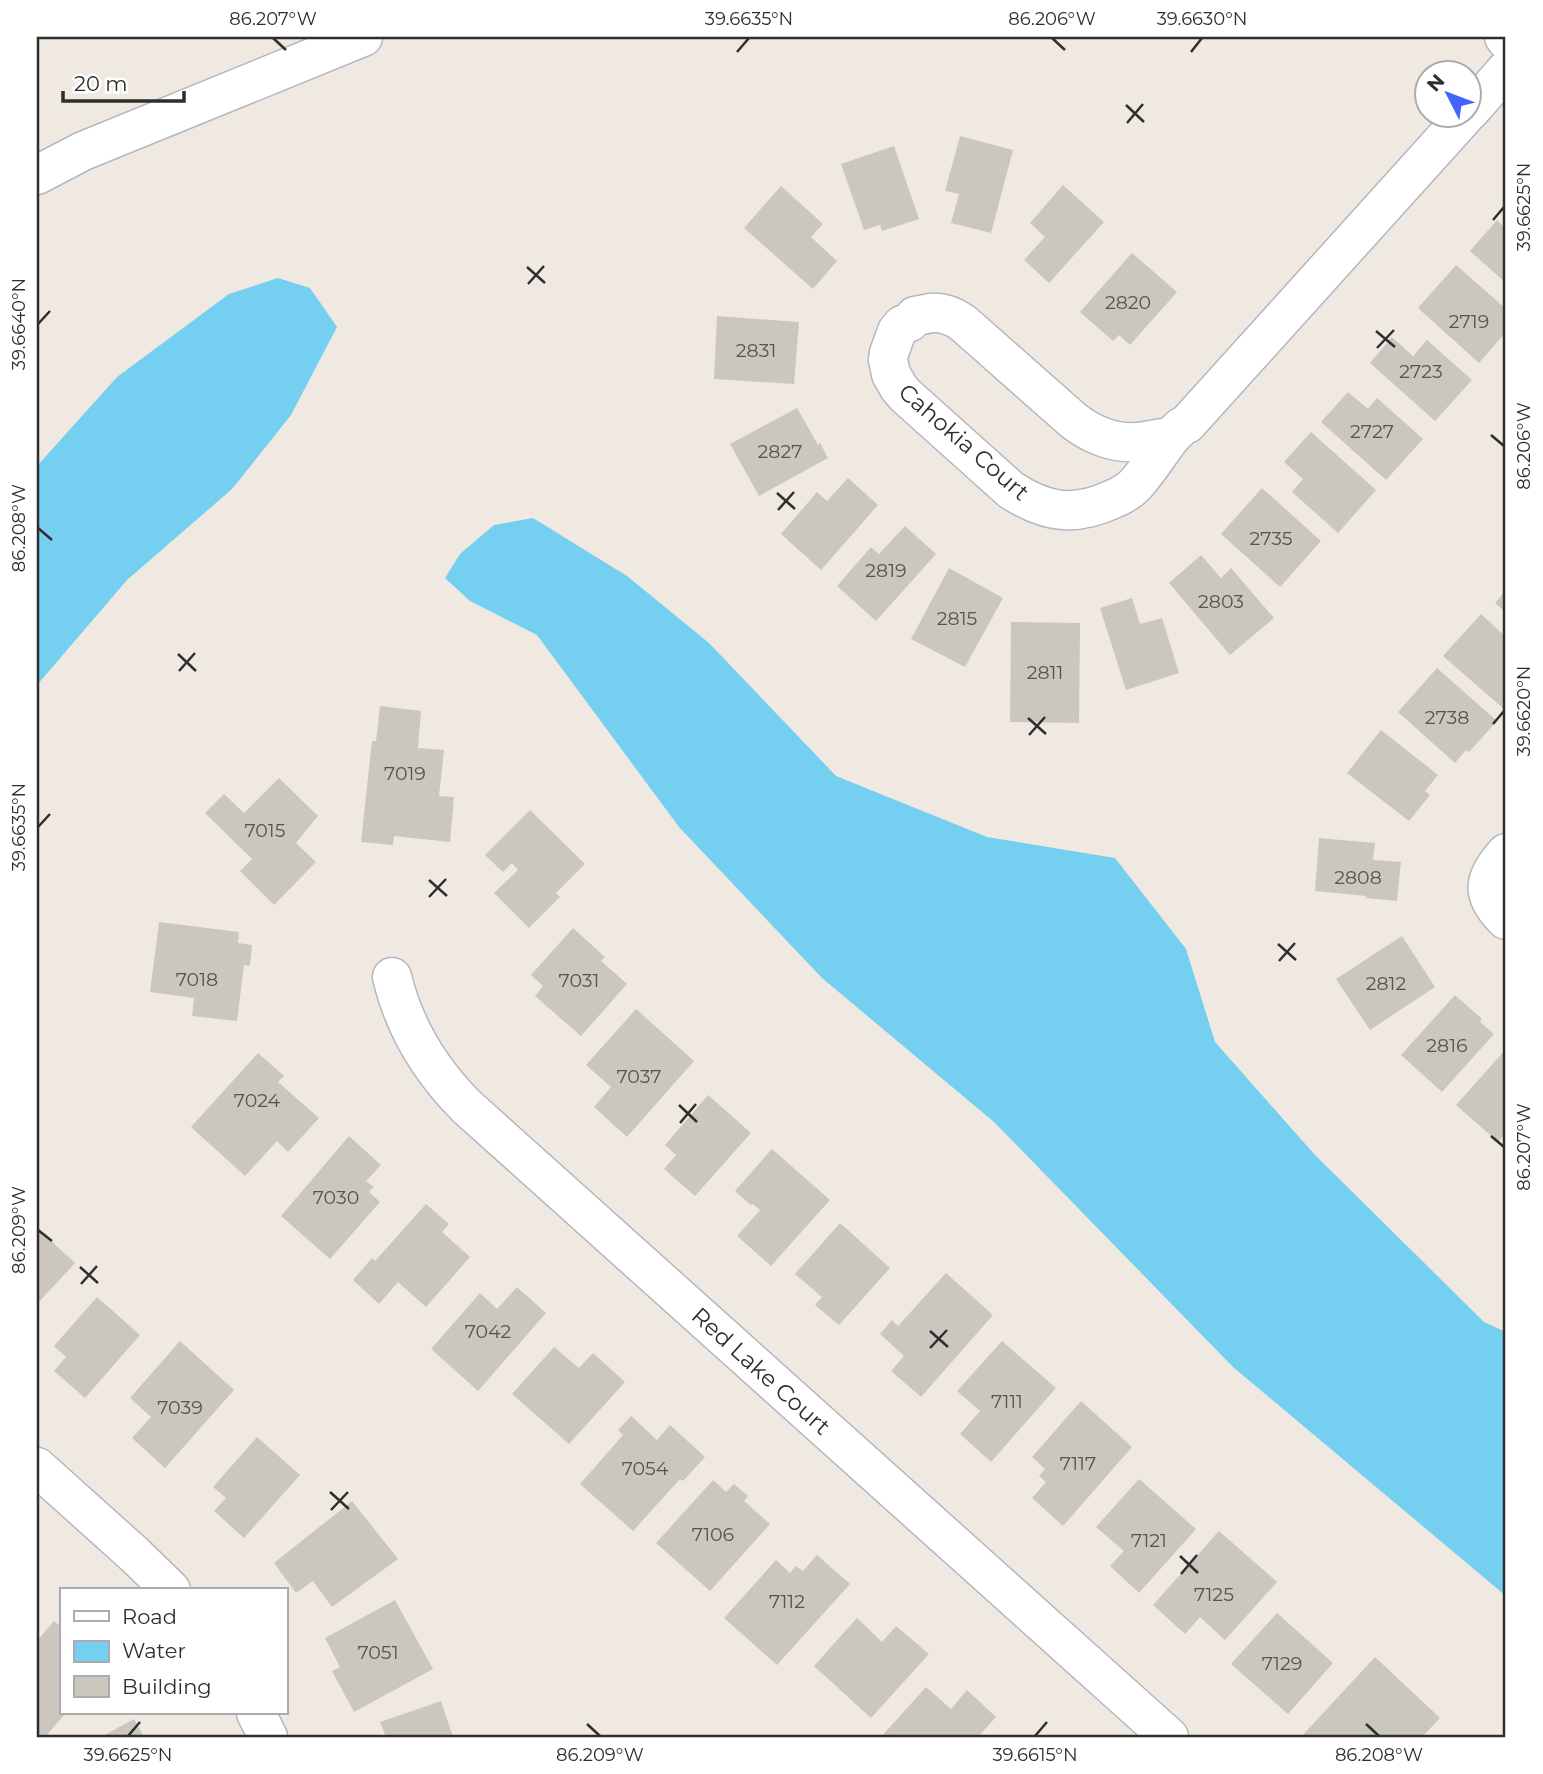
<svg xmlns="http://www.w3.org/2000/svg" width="1543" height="1774" font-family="Montserrat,sans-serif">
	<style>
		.water { fill: #75cff0 }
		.building { fill: #cbc7bf }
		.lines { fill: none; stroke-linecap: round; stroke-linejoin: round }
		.street-casing { stroke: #b4b7c1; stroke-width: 41 }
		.secondary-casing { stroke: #b4b7c1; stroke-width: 41 }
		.street { stroke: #fff; stroke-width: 38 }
		.secondary { stroke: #fff; stroke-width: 38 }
		.ticks { fill: none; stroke: #2e2e2e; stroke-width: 2.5 }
		.labels { text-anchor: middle; stroke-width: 6; stroke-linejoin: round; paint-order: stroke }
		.number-label { font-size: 19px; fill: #555452 }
		.street-label { font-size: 23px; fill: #2e2e2e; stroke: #fff }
		.neatline { fill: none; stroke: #2e2e2e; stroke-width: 2.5 }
		.ticks-label { font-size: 18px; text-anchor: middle; fill: #2e2e2e }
	</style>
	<rect width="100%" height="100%" fill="#efe9e1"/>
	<g class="water">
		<path d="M278 278 310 288 337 327 291 415 232 489 127 580 37 685V466L117 377 229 294Z"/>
		<path d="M533 518 627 576 709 643 836 776 987 837 1115 858 1186 949 1215 1042 1315 1155 1484 1322 1506 1332V1596L1233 1367 994 1122 822 978 679 827 537 635 470 601 445 578 460 554 494 525Z"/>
	</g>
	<g class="building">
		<path d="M960 136 1013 150 991 233 951 223 959 194 945 191Z"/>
		<path d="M894 146 919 219 882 231 880 225 864 230 841 164Z"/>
		<path d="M1063 185 1104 222 1049 283 1024 260 1045 237 1030 223Z"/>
		<path d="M781 186 823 224 811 237 837 261 813 289 744 228Z"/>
		<path d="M1497 220 1506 229V283L1470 251Z"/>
		<path d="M1132 253 1177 292 1130 345 1119 335 1113 341 1080 312Z"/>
		<path d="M1456 265 1506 309V332L1479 363 1418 308Z"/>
		<path d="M717 316 799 322 794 384 714 379Z"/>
		<path d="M1392 337 1413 356 1427 340 1472 380 1435 421 1370 363Z"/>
		<path d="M1348 392 1368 409 1377 398 1423 439 1386 480 1321 422Z"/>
		<path d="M797 408 818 445 820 443 828 458 759 496 730 444Z"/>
		<path d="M1311 432 1376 490 1338 533 1292 492 1303 479 1284 462Z"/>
		<path d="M848 478 878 505 821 570 781 534 817 492 827 501Z"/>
		<path d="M1262 488 1321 541 1280 587 1221 534Z"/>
		<path d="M905 526 936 554 876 621 837 586 871 547 879 554Z"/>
		<path d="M1201 555 1221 578 1231 568 1274 618 1230 655 1169 583Z"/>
		<path d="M949 568 1003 598 965 667 911 639Z"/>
		<path d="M1506 590V613L1495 603Z"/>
		<path d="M1132 598 1140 624 1162 618 1179 673 1126 690 1100 608Z"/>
		<path d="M1481 614 1506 637V709L1505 710 1443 656Z"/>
		<path d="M1011 622 1080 623 1079 723 1010 722Z"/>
		<path d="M1437 668 1497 721 1469 752 1466 750 1455 763 1398 712Z"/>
		<path d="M380 706 421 711 418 748 444 750 439 796 454 797 450 842 394 836 393 845 361 842 372 741H376Z"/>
		<path d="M1381 730 1438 775 1425 791 1430 795 1409 821 1347 773Z"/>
		<path d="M279 778 318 816 296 843 316 862 274 905 240 871 252 859 205 813 224 794 244 813Z"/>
		<path d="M530 810 585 864 556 893 560 897 529 928 494 893 518 870 512 863 503 872 485 855Z"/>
		<path d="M1319 838 1375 843 1373 860 1401 862 1397 901 1366 898V896L1315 891Z"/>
		<path d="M159 922 239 932 238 943 252 945 250 966 244 965 237 1021 192 1016 194 998 150 992Z"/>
		<path d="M573 928 605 957 601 961 627 984 581 1036 535 996 543 986 531 975Z"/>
		<path d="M1402 936 1435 987 1370 1030 1336 979Z"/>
		<path d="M1455 995 1482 1019 1480 1022 1494 1034 1442 1092 1401 1055Z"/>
		<path d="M636 1009 694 1061 627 1137 594 1107 611 1087 586 1065Z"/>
		<path d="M1506 1049V1133L1498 1142 1456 1105Z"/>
		<path d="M258 1053 284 1076 278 1082 319 1118 288 1152 277 1141 245 1176 191 1127Z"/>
		<path d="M708 1095 751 1133 695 1196 664 1169 676 1155 665 1145Z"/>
		<path d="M349 1136 381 1165 366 1181 374 1187 369 1192 380 1202 330 1259 281 1216Z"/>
		<path d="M772 1149 830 1200 771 1266 737 1236 760 1210 753 1204 751 1205 735 1191Z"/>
		<path d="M426 1204 449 1224 442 1232 470 1257 426 1307 398 1282 379 1304 353 1280 372 1258 375 1261Z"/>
		<path d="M840 1223 890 1268 839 1325 815 1305 822 1297 795 1274Z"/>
		<path d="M37 1228 75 1263 37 1304Z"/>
		<path d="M946 1273 993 1315 921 1397 891 1371 904 1356 880 1334 892 1320 898 1326Z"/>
		<path d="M517 1287 546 1313 478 1391 431 1349 480 1293 497 1309Z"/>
		<path d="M97 1297 140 1335 85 1398 54 1371 66 1357 54 1346Z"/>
		<path d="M180 1341 234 1390 165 1468 132 1438 151 1417 130 1398Z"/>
		<path d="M1002 1341 1056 1388 991 1462 960 1434 980 1411 957 1391Z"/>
		<path d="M554 1347 579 1368 593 1353 625 1382 569 1444 512 1394Z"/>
		<path d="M1081 1401 1132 1447 1063 1526 1032 1498 1046 1482 1039 1476 1045 1469 1032 1457Z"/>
		<path d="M631 1416 657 1440 670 1425 705 1457 683 1481 680 1479 633 1531 580 1484 623 1435 618 1430Z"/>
		<path d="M257 1437 300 1475 244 1538 214 1511 226 1498 213 1487Z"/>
		<path d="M1139 1479 1196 1529 1139 1593 1110 1566 1124 1551 1096 1527Z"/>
		<path d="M713 1480 726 1492 734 1484 748 1496 744 1501 770 1524 710 1591 656 1543Z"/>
		<path d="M352 1501 398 1559 332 1607 313 1581 296 1593 274 1563Z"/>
		<path d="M1219 1531 1277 1582 1225 1640 1200 1617 1185 1634 1153 1605Z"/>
		<path d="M817 1555 850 1584 777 1665 724 1618 776 1560 790 1573 796 1566 803 1571Z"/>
		<path d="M395 1600 433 1669 354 1712 332 1671 340 1667 325 1638Z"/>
		<path d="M1277 1613 1333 1663 1288 1714 1231 1664Z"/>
		<path d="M857 1618 882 1642 896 1626 929 1654 871 1718 814 1666Z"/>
		<path d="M54 1621 61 1627V1713H66L45 1737H37V1641Z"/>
		<path d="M1375 1657 1440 1718 1422 1737H1301Z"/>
		<path d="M926 1687 951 1709 967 1690 996 1717 978 1737H881Z"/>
		<path d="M441 1701 453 1737H386L380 1722Z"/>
		<path d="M134 1719 144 1737H101Z"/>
	</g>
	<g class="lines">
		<defs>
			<g id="street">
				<path d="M1504 37 1506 40"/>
				<path d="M1470 111 1506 70"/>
				<path d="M931 313C943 312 953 316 963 323L1074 421C1092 435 1115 444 1137 442 1148 441 1159 438 1171 437 1159 453 1148 471 1135 485 1129 491 1121 496 1113 499 1075 517 1046 513 1011 490L905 395 899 388 891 374 888 360 889 353 897 331 902 325 910 322 915 316Z"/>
				<path d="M1171 437 1181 427 1187 424 1465 116"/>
				<path d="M1506 853C1483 879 1480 895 1506 920"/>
				<path d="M392 977C404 1027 431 1071 467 1107L1169 1737"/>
				<path d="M37 1467 135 1555 171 1590"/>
				<path d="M256 1713 268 1737"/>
			</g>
			<path id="secondary" d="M37 175 83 151 363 37"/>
		</defs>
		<use href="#street" class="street-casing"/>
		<use href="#secondary" class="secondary-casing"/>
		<use href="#street" class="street"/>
		<use href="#secondary" class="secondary"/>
	</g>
	<path class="ticks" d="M273 38 286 50M1052 38 1065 50M737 52 749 38M1191 52 1202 38M1126 105 1144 122M1127 123 1143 104M1493 220 1504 207M527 267 545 283M528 284 544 266M38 324 50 311M1376 331 1395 347M1377 348 1394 330M1491 435 1504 446M777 493 795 509M778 510 794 492M38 528 52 540M178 654 196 671M179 671 195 653M1028 718 1046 734M1493 724 1504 711M1029 735 1045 717M38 827 50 814M429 880 447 896M429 897 446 879M1278 944 1296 960M1279 961 1295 943M679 1105 697 1122M680 1123 696 1104M1491 1136 1504 1147M38 1230 52 1241M80 1267 98 1283M81 1284 97 1266M930 1331 948 1347M930 1348 947 1330M330 1492 349 1509M331 1510 348 1492M1180 1556 1198 1573M1181 1574 1197 1555M587 1724 600 1736M1366 1724 1379 1736M128 1736 140 1722M1035 1736 1047 1722"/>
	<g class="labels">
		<g class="number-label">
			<text x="1128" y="309">2820</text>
			<text x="1469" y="328">2719</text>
			<text x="756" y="357">2831</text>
			<text x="1421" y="378">2723</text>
			<text x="1372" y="438">2727</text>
			<text x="780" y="458">2827</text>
			<text x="1271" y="545">2735</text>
			<text x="886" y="577">2819</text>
			<text x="1221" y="608">2803</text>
			<text x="957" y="625">2815</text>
			<text x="1045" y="679">2811</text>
			<text x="1447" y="724">2738</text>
			<text x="405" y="780">7019</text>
			<text x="265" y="837">7015</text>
			<text x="1358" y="884">2808</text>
			<text x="197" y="986">7018</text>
			<text x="579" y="987">7031</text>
			<text x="1386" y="990">2812</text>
			<text x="1447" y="1052">2816</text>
			<text x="639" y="1083">7037</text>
			<text x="257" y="1107">7024</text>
			<text x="336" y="1204">7030</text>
			<text x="488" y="1338">7042</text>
			<text x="1007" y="1408">7111</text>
			<text x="180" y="1414">7039</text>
			<text x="1078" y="1470">7117</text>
			<text x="645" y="1475">7054</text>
			<text x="713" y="1541">7106</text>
			<text x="1149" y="1547">7121</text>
			<text x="1214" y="1601">7125</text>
			<text x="787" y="1608">7112</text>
			<text x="378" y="1659">7051</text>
			<text x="1282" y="1670">7129</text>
		</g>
		<g class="street-label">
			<text transform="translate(964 442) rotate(41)" y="8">Cahokia Court</text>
			<text transform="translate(761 1371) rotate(42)" y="8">Red Lake Court</text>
		</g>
	</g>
	<rect width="1543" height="1774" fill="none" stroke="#ffffff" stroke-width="77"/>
	<rect x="60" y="1588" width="228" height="126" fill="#ffffff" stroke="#ababab" stroke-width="2"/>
	<rect x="74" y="1611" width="35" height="10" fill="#ffffff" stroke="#ababab" stroke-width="2"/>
	<text x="122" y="1624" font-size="21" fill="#2e2e2e">Road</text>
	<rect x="74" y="1641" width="35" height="21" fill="#75cff0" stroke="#ababab" stroke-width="2"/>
	<text x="122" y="1658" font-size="21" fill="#2e2e2e">Water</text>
	<rect x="74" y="1676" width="35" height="21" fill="#cbc7bf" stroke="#ababab" stroke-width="2"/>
	<text x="122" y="1694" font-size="21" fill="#2e2e2e">Building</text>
	<g transform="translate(1448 94) rotate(312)"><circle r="33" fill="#ffffff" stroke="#ababab" stroke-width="2"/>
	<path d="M0-5L12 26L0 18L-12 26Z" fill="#4264fb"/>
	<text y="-10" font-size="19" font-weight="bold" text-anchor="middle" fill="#2e2e2e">N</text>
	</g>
	<path d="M63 91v10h121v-10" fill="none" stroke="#2e2e2e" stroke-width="3.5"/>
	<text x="74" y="91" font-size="21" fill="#2e2e2e" stroke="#ffffff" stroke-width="5" paint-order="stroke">20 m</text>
	<rect x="38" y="38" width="1466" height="1698" class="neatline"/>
	<g class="ticks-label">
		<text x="273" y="25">86.207°W</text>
		<text x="749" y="25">39.6635°N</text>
		<text x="1052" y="25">86.206°W</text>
		<text x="1202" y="25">39.6630°N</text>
		<text transform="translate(1524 207) rotate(-90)" y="6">39.6625°N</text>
		<text transform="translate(19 324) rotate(-90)" y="6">39.6640°N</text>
		<text transform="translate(1524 446) rotate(-90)" y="6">86.206°W</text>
		<text transform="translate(19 528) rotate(-90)" y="6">86.208°W</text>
		<text transform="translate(1524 711) rotate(-90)" y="6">39.6620°N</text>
		<text transform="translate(19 827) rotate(-90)" y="6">39.6635°N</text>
		<text transform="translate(1524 1147) rotate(-90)" y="6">86.207°W</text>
		<text transform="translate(19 1230) rotate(-90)" y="6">86.209°W</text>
		<text x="128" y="1761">39.6625°N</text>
		<text x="600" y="1761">86.209°W</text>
		<text x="1035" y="1761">39.6615°N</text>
		<text x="1379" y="1761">86.208°W</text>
	</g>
</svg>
